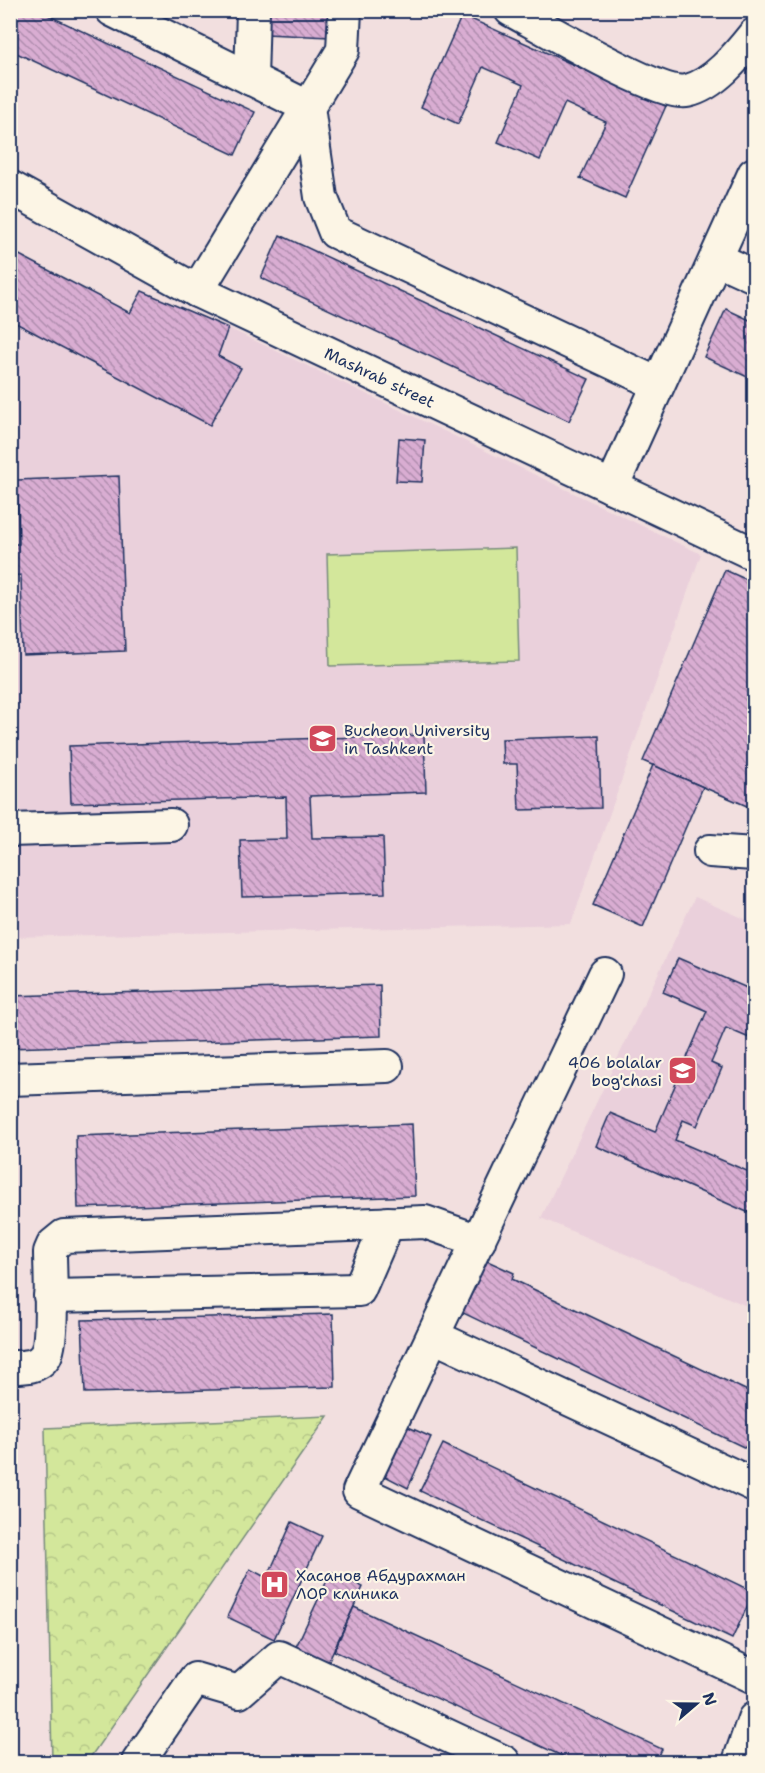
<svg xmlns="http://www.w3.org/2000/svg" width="765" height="1773" font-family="'Shantell Sans',sans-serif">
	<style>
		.built { fill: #ead0db }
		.forest { fill: url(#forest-crowns); stroke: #778b7c; stroke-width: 1.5 }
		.garden { fill: #d3e79b; stroke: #778b7c; stroke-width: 1.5 }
		.building { fill: url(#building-back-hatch); stroke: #1b2f5e; stroke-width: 1.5 }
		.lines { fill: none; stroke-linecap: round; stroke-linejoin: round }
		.minor-casing { stroke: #1b2f5e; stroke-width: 36 }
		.minor { stroke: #fcf5e5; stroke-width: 32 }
		.labels { text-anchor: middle; stroke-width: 4.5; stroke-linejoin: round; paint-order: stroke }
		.street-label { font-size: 16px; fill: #1b2f5e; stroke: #fcf5e5 }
		.poi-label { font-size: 16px; fill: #1b2f5e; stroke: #fcf5e5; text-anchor: start }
	</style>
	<defs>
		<pattern id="forest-crowns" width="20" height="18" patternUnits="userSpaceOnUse" patternTransform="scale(1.5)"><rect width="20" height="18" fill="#d3e79b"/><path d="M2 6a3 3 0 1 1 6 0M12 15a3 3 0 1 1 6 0" fill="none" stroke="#b5c688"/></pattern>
		<pattern id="building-back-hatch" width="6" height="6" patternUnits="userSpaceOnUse" patternTransform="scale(1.5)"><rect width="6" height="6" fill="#d9add2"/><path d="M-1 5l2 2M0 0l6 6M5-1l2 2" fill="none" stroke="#af8dae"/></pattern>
	</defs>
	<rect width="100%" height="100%" fill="#f2dfdf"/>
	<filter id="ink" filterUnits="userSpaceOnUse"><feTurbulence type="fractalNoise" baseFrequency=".0167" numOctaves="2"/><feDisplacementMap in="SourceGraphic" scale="12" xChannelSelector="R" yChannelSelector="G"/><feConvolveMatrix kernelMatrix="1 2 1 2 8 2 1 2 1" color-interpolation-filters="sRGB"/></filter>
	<g filter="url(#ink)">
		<g class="built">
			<path d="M10 250 130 313 142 291 228 328 701 554 571 924 11 937Z"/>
			<path d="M695 897 754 923V1309L541 1218Z"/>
		</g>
		<path class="forest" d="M328 1416 87 1762H52L45 1428Z"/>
		<path class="garden" d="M516 548 519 661 330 666 327 554Z"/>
		<g class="building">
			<path d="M10 10H37L255 112 235 155 10 50Z"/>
			<path d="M267 10H331L329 37 266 34Z"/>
			<path d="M462 15 666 106 625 198 580 178 606 122 565 103 540 160 498 142 523 85 483 67 458 124 421 107Z"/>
			<path d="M280 235 589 379 569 421 261 278Z"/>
			<path d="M10 250 130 313 142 291 228 328 218 356 241 368 210 425 10 320Z"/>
			<path d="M726 309 754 322V380L704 357Z"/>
			<path d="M399 438 425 440 422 482 396 481Z"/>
			<path d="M119 476 125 651 23 655 21 575 10 576V544H19L17 480Z"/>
			<path d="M725 570 754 583V809L643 761Z"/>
			<path d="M424 735 426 792 310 796 312 838 383 837 385 893 242 897 240 840 287 839 286 797 71 803 69 746Z"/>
			<path d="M599 736 601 808 519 810 517 764H503L502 739Z"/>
			<path d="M653 765 703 787 643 927 593 905Z"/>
			<path d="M678 958 754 991V1040L726 1028 711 1063 722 1068 697 1126 683 1120 675 1140 754 1174V1215L596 1146 610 1113 655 1132 707 1011 663 992Z"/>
			<path d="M380 985 381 1036 10 1048V996Z"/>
			<path d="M412 1124 415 1196 78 1208 76 1136Z"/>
			<path d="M483 1259 514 1273 512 1279 754 1394V1452L459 1311Z"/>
			<path d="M333 1314 335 1387 85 1393 82 1320Z"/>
			<path d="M406 1426 431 1437 408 1488 383 1475Z"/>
			<path d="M443 1444 754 1592 732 1639 420 1491Z"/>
			<path d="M292 1522 322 1536 274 1639 227 1617 250 1569 267 1578Z"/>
			<path d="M331 1572 363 1587 327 1664 295 1649Z"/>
			<path d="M354 1607 662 1749 656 1762H575L334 1651Z"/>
		</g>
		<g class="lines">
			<defs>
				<g id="minor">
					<path d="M112 10 308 107 321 197 335 232 658 384"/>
					<path d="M511 10C541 26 660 97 687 91 714 85 738 55 754 35"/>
					<path d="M251 79 253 10"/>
					<path id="s1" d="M10 187 197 291 754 554"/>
					<path d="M717 259 754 276"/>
					<path d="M197 291 343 50 345 10"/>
					<path d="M612 487 754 174"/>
					<path d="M10 830 171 825"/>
					<path d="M710 851 754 854"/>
					<path d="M605 974 359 1491 754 1677"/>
					<path d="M10 1079 387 1066"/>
					<path d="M50 1296 359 1290 388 1223"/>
					<path d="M433 1336 754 1485"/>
					<path d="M10 1367C23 1367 37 1368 45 1356 54 1342 50 1271 50 1252L53 1245 64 1236 425 1222 479 1241"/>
					<path d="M138 1762 195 1679 239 1692 279 1657 504 1762"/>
					<path d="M739 1762 754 1719"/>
				</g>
			</defs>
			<use href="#minor" class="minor-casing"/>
			<use href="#minor" class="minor"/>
		</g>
	</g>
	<defs>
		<symbol id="university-square" viewBox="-11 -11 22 22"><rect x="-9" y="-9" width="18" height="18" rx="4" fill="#d1495b" stroke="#fcf5e5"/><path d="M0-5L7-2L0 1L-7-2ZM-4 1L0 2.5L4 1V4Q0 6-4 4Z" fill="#fff"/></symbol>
		<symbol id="school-square" viewBox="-11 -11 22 22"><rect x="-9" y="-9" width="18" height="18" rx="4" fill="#d1495b" stroke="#fcf5e5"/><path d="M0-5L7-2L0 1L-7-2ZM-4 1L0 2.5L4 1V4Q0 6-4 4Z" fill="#fff"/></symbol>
		<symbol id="hospital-square" viewBox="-11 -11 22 22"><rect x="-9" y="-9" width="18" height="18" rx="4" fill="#d1495b" stroke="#fcf5e5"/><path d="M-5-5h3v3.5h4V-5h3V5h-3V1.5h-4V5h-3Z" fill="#fff"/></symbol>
	</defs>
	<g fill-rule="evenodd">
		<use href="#university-square" x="306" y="722" width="33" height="33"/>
		<use href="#school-square" x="666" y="1054" width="33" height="33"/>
		<use href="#hospital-square" x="258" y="1568" width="33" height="33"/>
	</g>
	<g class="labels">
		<g class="street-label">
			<text dy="6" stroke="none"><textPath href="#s1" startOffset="416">Mashrab street</textPath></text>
		</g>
		<g class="poi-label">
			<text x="344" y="736">Bucheon University<tspan x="344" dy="18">in Tashkent</tspan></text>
			<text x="662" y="1068" text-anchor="end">406 bolalar<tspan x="662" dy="18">bog'chasi</tspan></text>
			<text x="296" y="1581">Хасанов Абдурахман<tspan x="296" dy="18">ЛОР клиника</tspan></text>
		</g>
	</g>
	<rect width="765" height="1773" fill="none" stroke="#fcf5e5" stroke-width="36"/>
	<rect x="18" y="18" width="729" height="1737" fill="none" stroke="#1b2f5e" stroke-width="2" filter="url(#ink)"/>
	<g transform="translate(696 1704) rotate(70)" stroke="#fcf5e5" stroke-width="4.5" paint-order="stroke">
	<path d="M0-4.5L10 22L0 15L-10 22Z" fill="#1b2f5e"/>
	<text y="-9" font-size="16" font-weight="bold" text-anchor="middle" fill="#1b2f5e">N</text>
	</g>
</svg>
